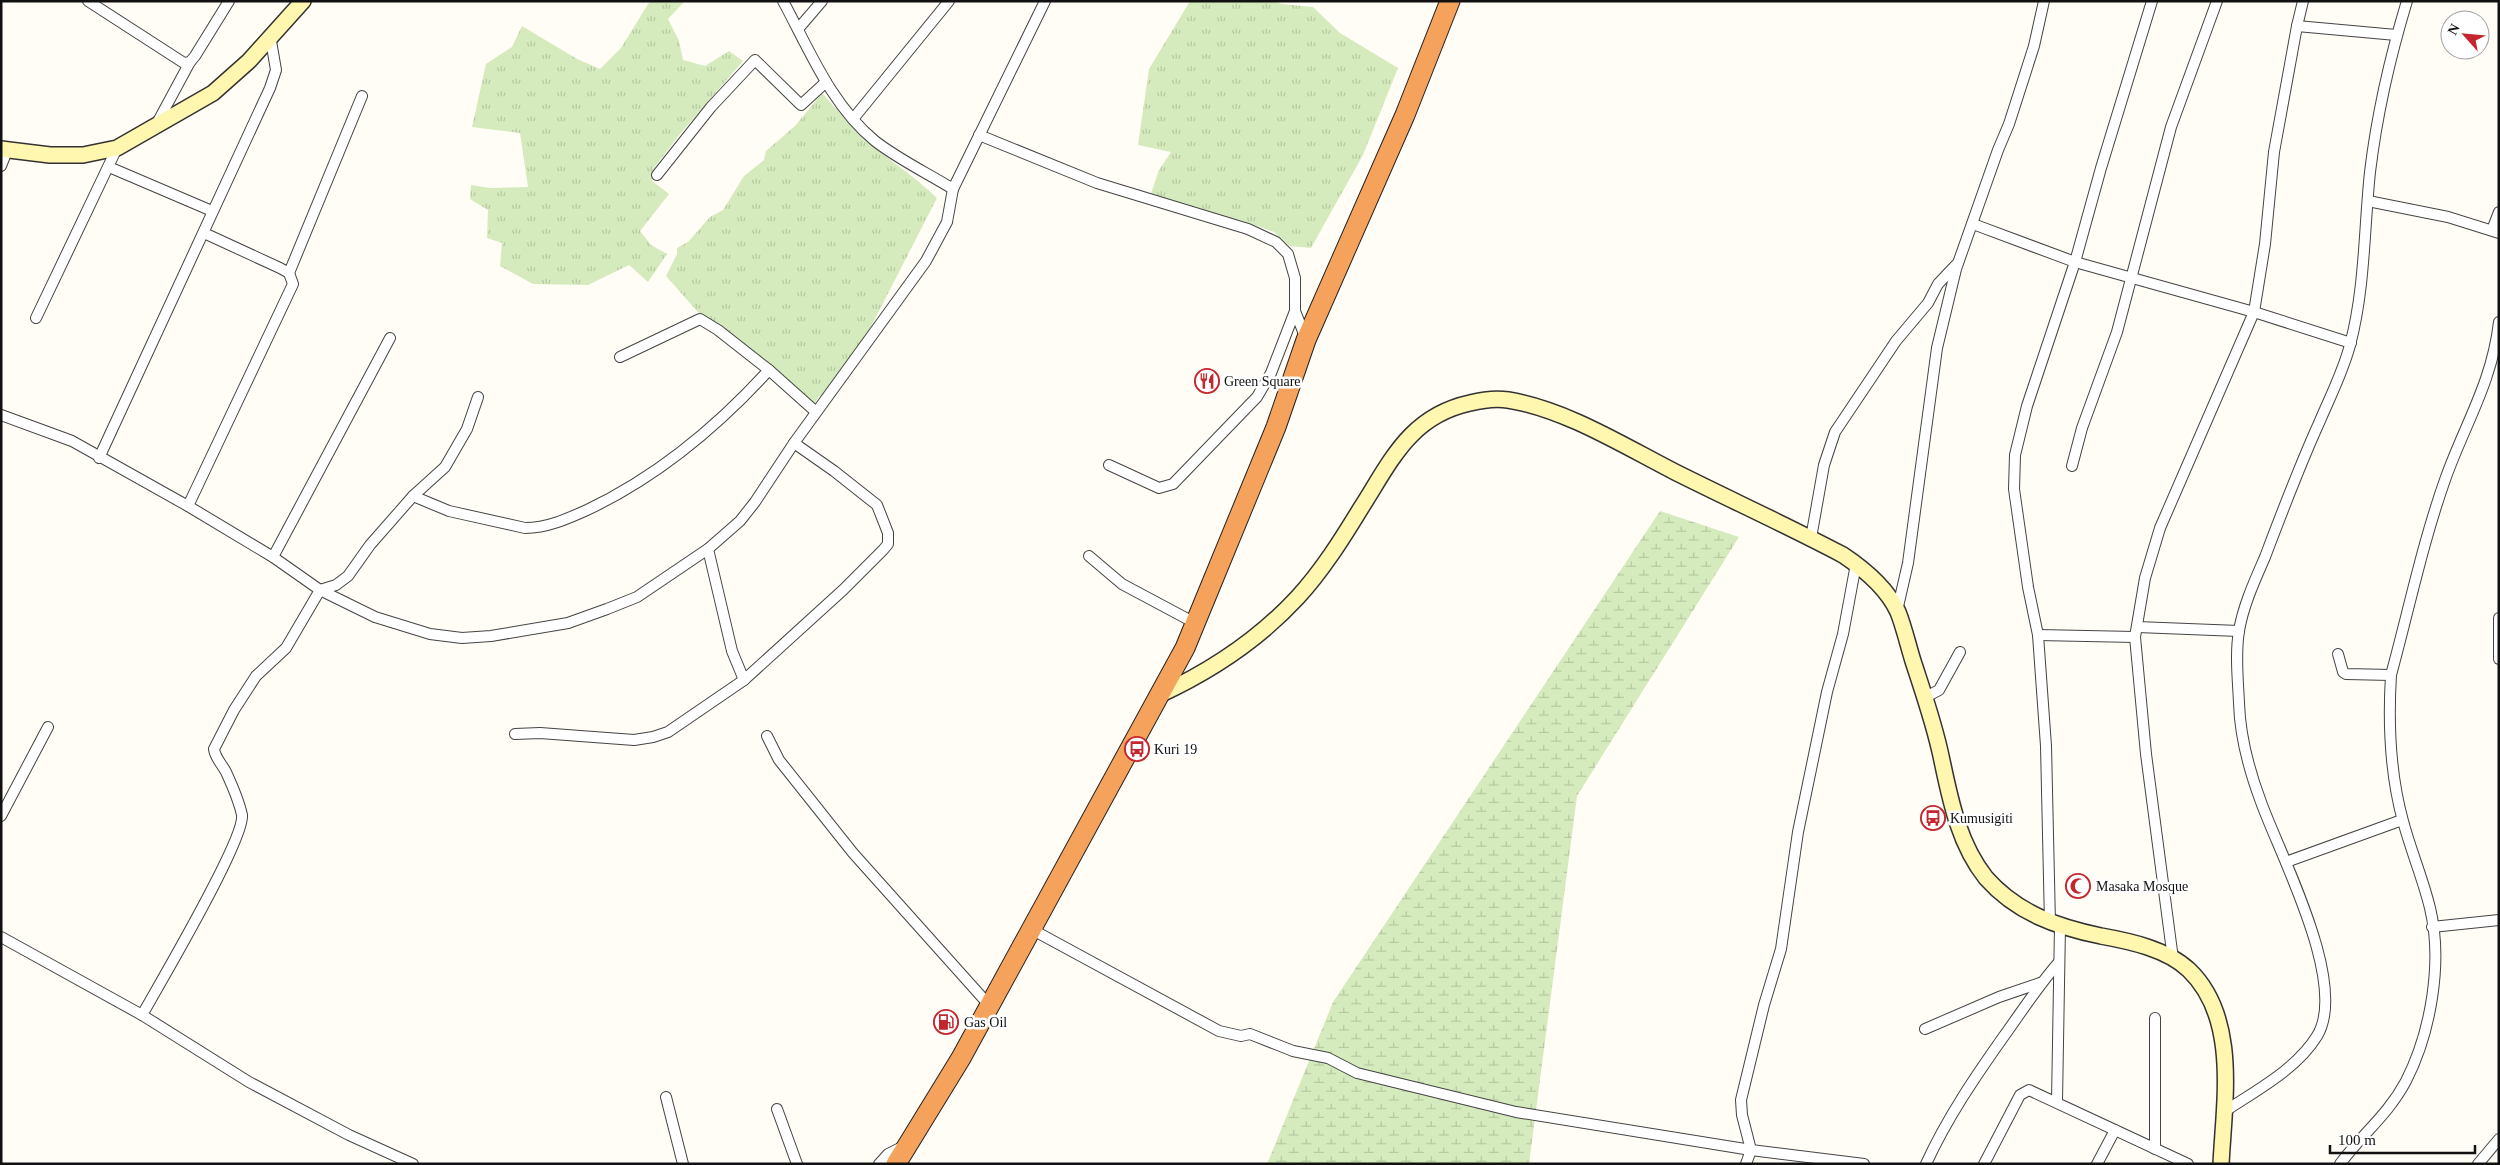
<svg xmlns="http://www.w3.org/2000/svg" width="2500" height="1165" font-family="'Times New Roman',serif">
	<style>
		.grass { fill: url(#grass-tufts) }
		.wetland { fill: url(#wetland-marsh) }
		.lines { fill: none; stroke-linecap: round; stroke-linejoin: round }
		.street-casing { stroke: #444; stroke-width: 12 }
		.secondary-casing { stroke: #333; stroke-width: 18 }
		.highway-casing { stroke: #222; stroke-width: 21 }
		.street { stroke: #fff; stroke-width: 10 }
		.secondary { stroke: #fff6b0; stroke-width: 15 }
		.highway { stroke: #f5a25d; stroke-width: 19 }
		.labels { text-anchor: middle; stroke-width: 5; stroke-linejoin: round; paint-order: stroke }
		.poi-label { font-size: 14px; fill: #111; stroke: #fff; text-anchor: start }
	</style>
	<defs>
		<pattern id="grass-tufts" width="24" height="20" patternUnits="userSpaceOnUse" patternTransform="scale(1.25)"><rect width="24" height="20" fill="#d5ebbd"/><path d="M3 7l-1-3M5 7V3M7 7l1-3M15 17l-1-3M17 17v-4M19 17l1-3" fill="none" stroke="#b6c8a1"/></pattern>
		<pattern id="wetland-marsh" width="20" height="14" patternUnits="userSpaceOnUse" patternTransform="scale(1.25)"><rect width="20" height="14" fill="#d5ebbd"/><path d="M1 5h8M5 5V1M11 12h8M15 12V8" fill="none" stroke="#b6c8a1"/></pattern>
	</defs>
	<rect width="100%" height="100%" fill="#fffdf5"/>
	<g class="grass">
		<path d="M650 1H685L668 19 679 41 683 60 705 66 729 51 743 61 680 134 654 168 652 181 669 194 640 231 651 245 667 254 648 282 629 265 588 285 533 284 500 266 502 243 487 238 488 210 470 199 471 185 490 188 528 187 520 133 472 127 486 64 512 47 522 26 577 59 600 69 621 48Z"/>
		<path d="M1190 1H1273L1282 4 1313 7 1340 33 1398 68 1363 155 1311 248 1289 246 1274 232 1240 220 1149 199 1159 170 1171 152 1138 145 1149 69Z"/>
		<path d="M822 93 863 139 918 181 937 198 859 350 823 399 819 396 814 405 800 390 710 323 697 311 666 276 677 254V248L688 242 710 217 723 210 744 176 764 160 766 151 795 126Z"/>
	</g>
	<path class="wetland" d="M1660 511 1739 537 1577 796 1529 1164H1267L1333 1002Z"/>
	<g class="lines">
		<defs>
			<g id="street">
				<path d="M88 1 184 63 190 62 195 56 229 1"/>
				<path d="M783 1C809 49 831 105 875 141 898 159 927 173 953 189"/>
				<path d="M2303 1 2297 26 2396 35"/>
				<path d="M798 29 822 1"/>
				<path d="M853 119 949 1"/>
				<path d="M156 125 190 62"/>
				<path d="M979 135 1097 183 1248 229 1276 242 1288 254 1295 278V311L1306 339"/>
				<path d="M1 166 7 151"/>
				<path d="M109 167 212 211"/>
				<path d="M657 175 711 107 755 60 801 105 826 82"/>
				<path d="M2368 201 2448 217 2499 233"/>
				<path d="M1973 224 2075 262 2254 312 2351 343"/>
				<path d="M2492 230 2499 212"/>
				<path d="M289 273 362 96"/>
				<path d="M36 318 117 148"/>
				<path d="M620 357 700 319 718 330 769 370"/>
				<path d="M1 415 72 441 188 506 273 557 320 590 375 617 430 634 462 638 491 636 568 623 607 609 637 597 708 549 740 521 755 502 794 443 926 261 947 222 953 189 1045 1"/>
				<path d="M99 458 270 88 276 70 270 35"/>
				<path d="M1109 465 1159 488 1173 484 1257 397 1271 373 1295 311"/>
				<path d="M2072 466 2082 428 2117 332 2171 127 2217 1"/>
				<path d="M413 496 449 511 525 528C547 528 567 519 587 510 657 477 717 427 769 370L816 412"/>
				<path d="M188 506 293 284 289 273 280 268 204 233"/>
				<path d="M1811 538 1824 465 1835 432 1896 341 1928 303 1938 284 1956 265"/>
				<path d="M708 549 732 651 744 680"/>
				<path d="M1089 556 1122 584 1195 623"/>
				<path d="M273 557 390 338"/>
				<path d="M1897 611 1908 563 1937 348 1956 269 1998 150 2009 124 2034 46 2044 1"/>
				<path d="M2499 618V659"/>
				<path d="M2137 627 2239 631"/>
				<path d="M2038 635 2135 637"/>
				<path d="M2338 654 2343 672 2346 674 2391 675"/>
				<path d="M1926 697 1939 690 1960 652"/>
				<path d="M515 734 540 733 634 740 653 737 668 732 744 680 843 590 883 550 888 544V533L877 505 834 471 794 443"/>
				<path d="M767 736 779 760 853 853 989 1005"/>
				<path d="M1 816 48 727"/>
				<path d="M2286 862 2402 820"/>
				<path d="M2050 923 2046 746 2038 635 2028 587 2014 489 2015 455 2027 406 2075 262 2101 168 2152 1"/>
				<path d="M2432 927 2499 920"/>
				<path d="M1031 929 1219 1031 1241 1036 1250 1034 1293 1051 1328 1058 1357 1073 1516 1112 1751 1150 1864 1164"/>
				<path d="M1 937 142 1015 249 1082 349 1135 413 1164"/>
				<path d="M2173 959 2146 754 2135 637 2145 578 2160 528 2254 312 2265 244 2274 152 2297 26"/>
				<path d="M142 1015C159 985 245 839 242 815 239 801 232 785 226 772 222 764 215 758 214 749L234 710 256 676 286 648 320 590 336 585 348 576 370 545 413 496 445 467 467 429 478 397"/>
				<path d="M2155 1018V1149"/>
				<path d="M1925 1029 1999 997 2040 983"/>
				<path d="M666 1097 683 1164"/>
				<path d="M2057 1101 2060 926"/>
				<path d="M777 1109 797 1164"/>
				<path d="M2224 1112C2256 1090 2296 1070 2317 1036 2349 984 2280 855 2261 802 2249 770 2240 737 2239 703 2238 680 2235 654 2239 631 2243 606 2255 580 2265 557 2282 512 2299 467 2319 423 2330 397 2343 372 2350 345 2365 289 2364 229 2370 172 2377 114 2390 57 2407 1"/>
				<path d="M879 1164 888 1154 904 1146"/>
				<path d="M1746 1164 1751 1150 1742 1115 1741 1100 1764 1005 1781 949 1798 832 1827 692 1843 634 1856 564"/>
				<path d="M1926 1164C1947 1118 1975 1077 2004 1036 2022 1011 2038 986 2059 962"/>
				<path d="M1984 1164 2020 1095 2029 1090 2188 1164"/>
				<path d="M2097 1164 2115 1130"/>
				<path d="M2340 1164C2362 1134 2388 1115 2406 1081 2431 1032 2443 962 2430 908 2423 879 2411 851 2403 821 2390 774 2388 724 2391 675 2409 609 2423 541 2446 477 2466 422 2492 382 2499 322"/>
				<path d="M2478 1164 2499 1139"/>
			</g>
			<g id="secondary">
				<path d="M1 149 50 155H83L117 148 213 93 249 61 303 1"/>
				<path d="M1159 695C1211 671 1258 640 1297 598 1322 571 1342 539 1361 508 1391 461 1410 416 1470 403 1482 400 1496 398 1508 400 1565 409 1624 446 1675 472 1731 500 1788 526 1843 555 1864 569 1887 588 1898 612 1904 627 1908 645 1913 661 1923 692 1934 723 1941 756 1950 798 1958 843 1986 878 2017 913 2057 927 2101 936 2129 941 2167 949 2189 970 2239 1018 2224 1102 2221 1164"/>
			</g>
			<path id="highway" d="M896 1164 961 1058 1185 648 1276 427 1306 340 1405 115 1450 1"/>
		</defs>
		<use href="#street" class="street-casing"/>
		<use href="#secondary" class="secondary-casing"/>
		<use href="#highway" class="highway-casing"/>
		<use href="#street" class="street"/>
		<use href="#secondary" class="secondary"/>
		<use href="#highway" class="highway"/>
	</g>
	<defs>
		<symbol id="restaurant-ring" viewBox="-11 -11 22 22"><circle r="9.5" fill="#fff" stroke="#c4262e" stroke-width="1.5"/><path d="M-5-6h1v4h1v-4h1v4h1v-4h1v5L-1.5 .5V6h-2V.5L-5-1ZM5-6V6H3V1.5H1.5Q1.5-4 5-6Z" fill="#c4262e"/></symbol>
		<symbol id="bus-ring" viewBox="-11 -11 22 22"><circle r="9.5" fill="#fff" stroke="#c4262e" stroke-width="1.5"/><path d="M-5-6H5V4H4V6H2V4H-2V6H-4V4H-5ZM-3.5-4V0h7V-4ZM-3.5 1.2v1.5H-2V1.2ZM2 1.2v1.5H3.5V1.2Z" fill="#c4262e"/></symbol>
		<symbol id="mosque-ring" viewBox="-11 -11 22 22"><circle r="9.5" fill="#fff" stroke="#c4262e" stroke-width="1.5"/><path d="M3.5-4.9A6 6 0 1 0 3.5 4.9A5 5 0 1 1 3.5-4.9Z" fill="#c4262e"/></symbol>
		<symbol id="fuel-ring" viewBox="-11 -11 22 22"><circle r="9.5" fill="#fff" stroke="#c4262e" stroke-width="1.5"/><path d="M-5.5-6h7V0h2V4h1.3V-2.5L3-4.5l.8-.8L6-3V5H2.5V1h-1V6h-7ZM-4.2-4.7v3.2H.2V-4.7Z" fill="#c4262e"/></symbol>
	</defs>
	<g fill-rule="evenodd">
		<use href="#restaurant-ring" x="1193" y="367" width="28" height="28"/>
		<use href="#bus-ring" x="1123" y="735" width="28" height="28"/>
		<use href="#bus-ring" x="1919" y="804" width="28" height="28"/>
		<use href="#mosque-ring" x="2064" y="872" width="28" height="28"/>
		<use href="#fuel-ring" x="932" y="1008" width="28" height="28"/>
	</g>
	<g class="labels">
		<g class="poi-label">
			<text x="1224" y="386">Green Square</text>
			<text x="1154" y="754">Kuri 19</text>
			<text x="1950" y="823">Kumusigiti</text>
			<text x="2096" y="891">Masaka Mosque</text>
			<text x="964" y="1027">Gas Oil</text>
		</g>
	</g>
	<rect width="2500" height="1165" fill="none" stroke="#111111" stroke-width="5"/>
	<g transform="translate(2465 35) rotate(297)"><circle r="24" fill="#ffffff" stroke="#a0a0a0"/>
	<path d="M0-4L9 19L0 12L-9 19Z" fill="#c4262e"/>
	<text y="-8" font-size="14" font-weight="bold" text-anchor="middle" fill="#111111">N</text>
	</g>
	<path d="M2330 1145v8h145v-8" fill="none" stroke="#111111" stroke-width="2.5"/>
	<text x="2338" y="1145" font-size="15" fill="#111111" stroke="#ffffff" stroke-width="4" paint-order="stroke">100 m</text>
</svg>
